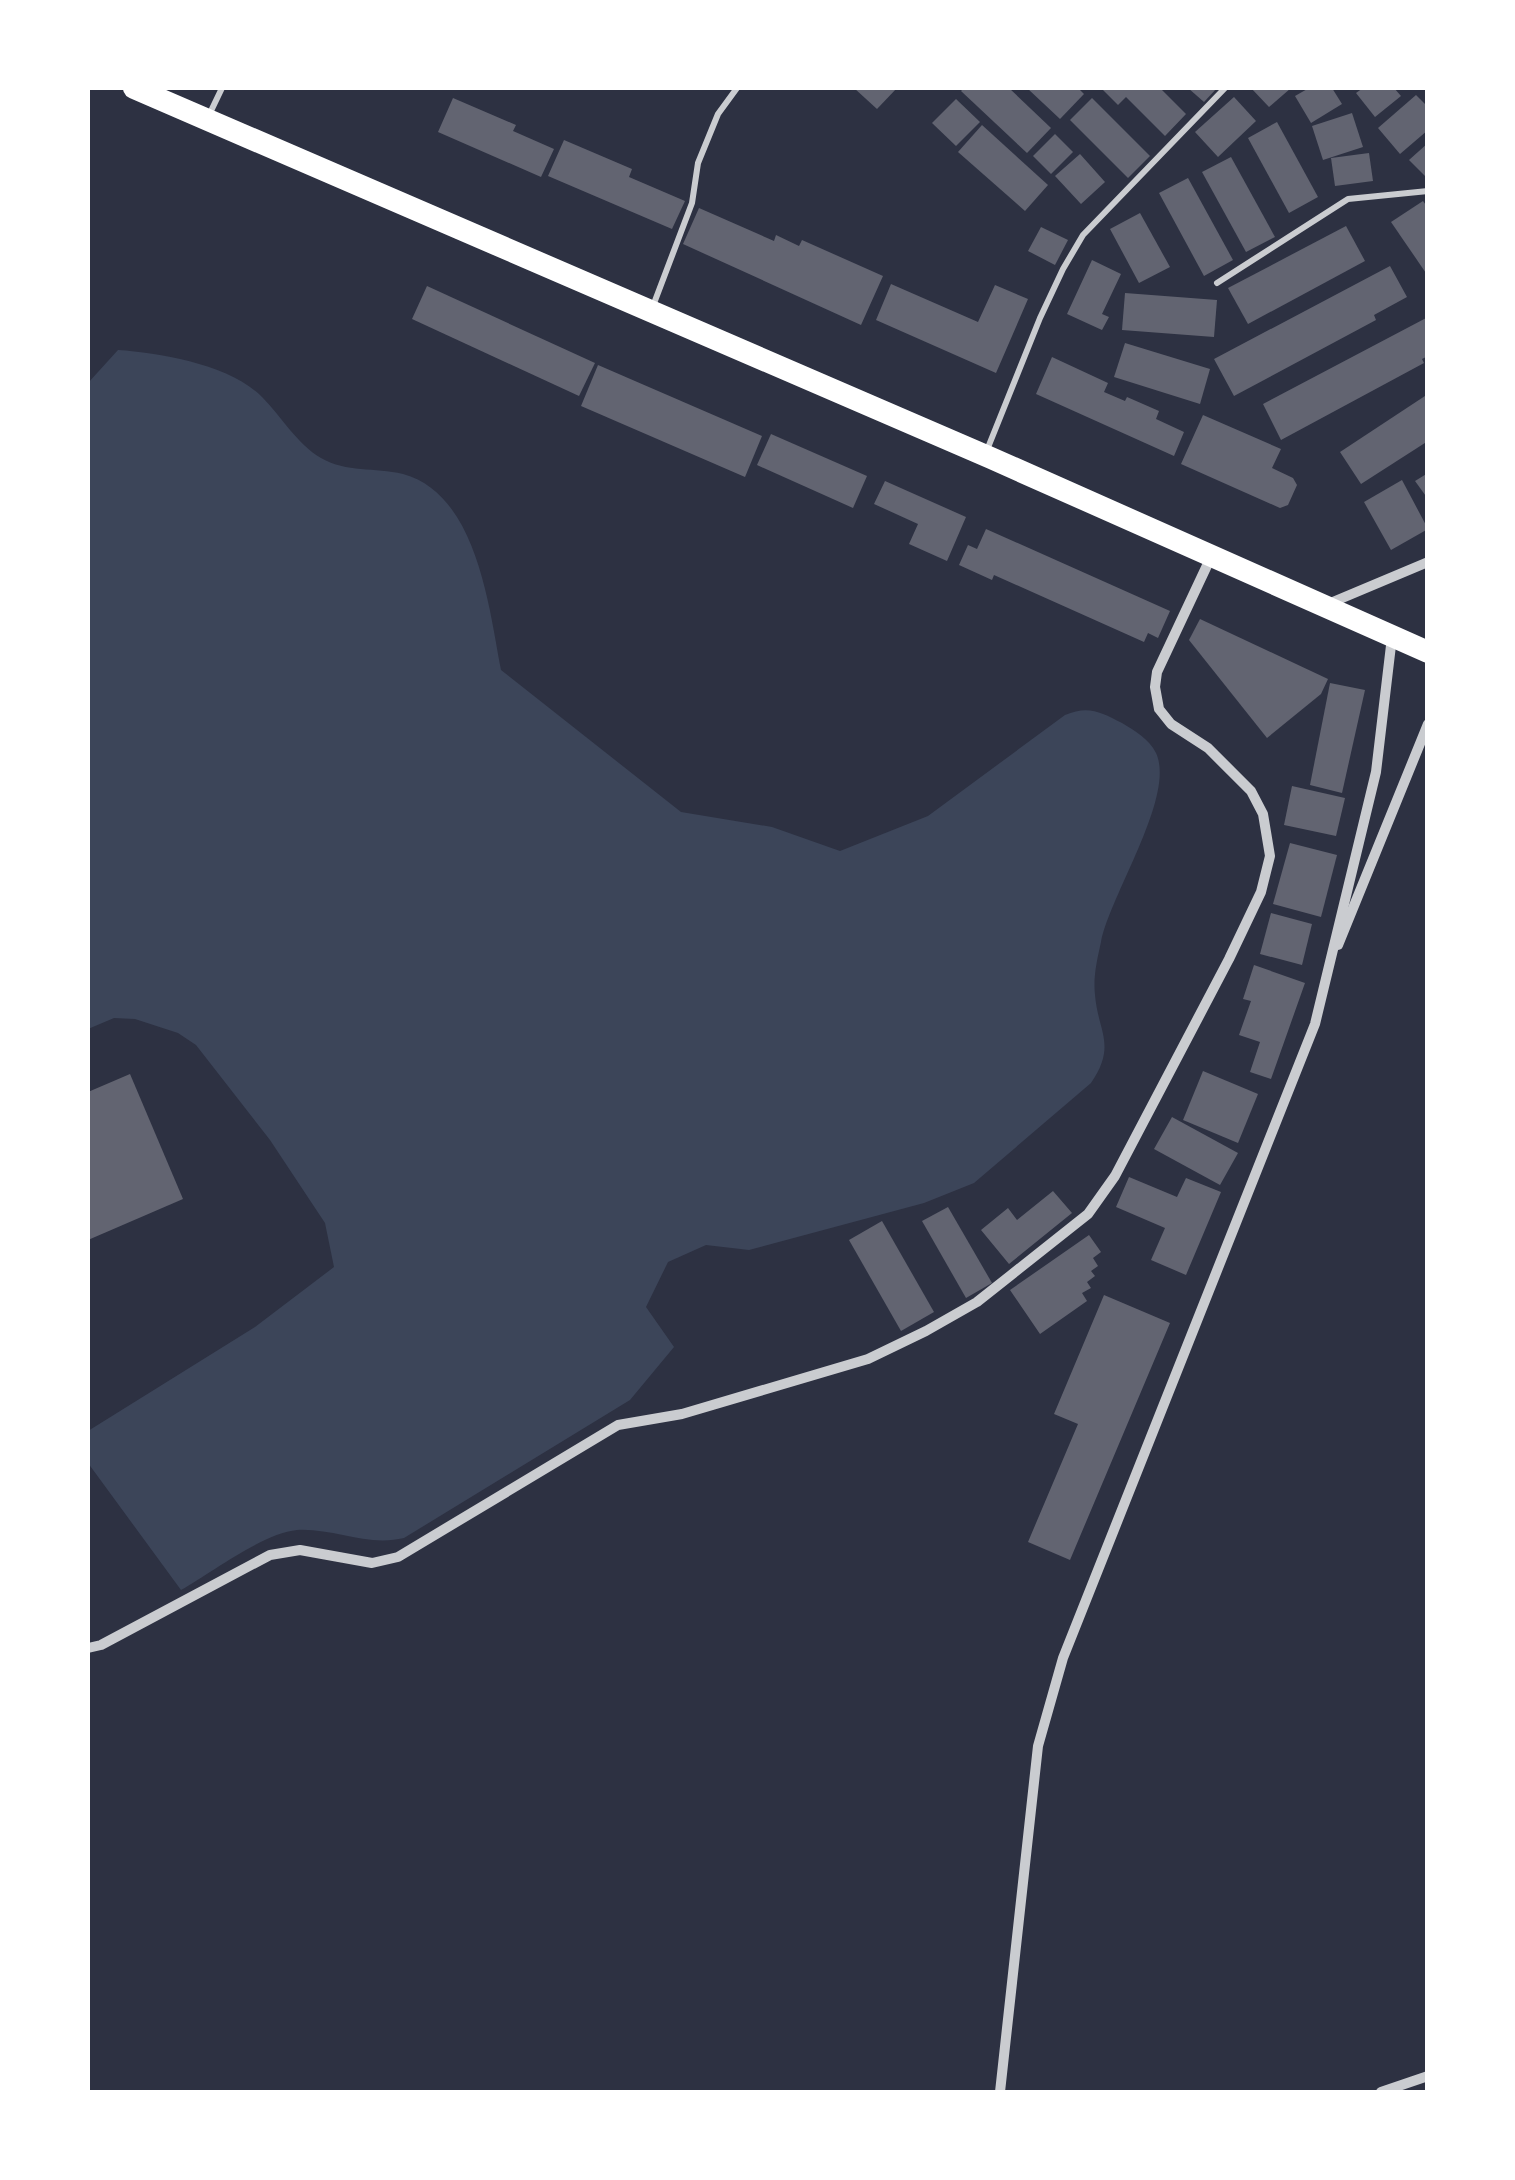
<svg xmlns="http://www.w3.org/2000/svg" width="1515" height="2180" font-family="Literata,serif">
	<style>
		.green { fill: #3c4559 }
		.building { fill: #626471 }
		.lines { fill: none; stroke-linecap: round; stroke-linejoin: round }
		.service { stroke: #caccd0; stroke-width: 6 }
		.minor { stroke: #caccd0; stroke-width: 10 }
		.trunk { stroke: #fff; stroke-width: 22 }
	</style>
	<rect width="100%" height="100%" fill="#2d3142"/>
	<path class="green" d="M118 350C161 353 231 365 262 397 281 416 297 444 321 458 347 473 374 467 403 474 477 494 489 607 501 670L681 812 772 827 840 851 928 816 1065 715C1088 705 1101 712 1122 723 1135 731 1149 739 1156 753 1176 796 1110 895 1101 942 1097 960 1093 977 1095 995 1098 1032 1117 1045 1091 1083L974 1183 924 1203 749 1250 706 1245 668 1262 646 1307 674 1347 630 1400 404 1538C367 1547 334 1528 297 1530 263 1533 211 1573 181 1590L88 1463V1431L255 1327 334 1267 325 1223 270 1140 196 1045 178 1033 135 1019 114 1018 88 1029V383Z"/>
	<g class="building">
		<path d="M854 88H897L877 109Z"/>
		<path d="M964 88H1009L1051 128 1027 153 961 91Z"/>
		<path d="M1027 88H1078L1084 94 1060 119Z"/>
		<path d="M1101 88H1160L1186 114 1165 136 1126 97 1118 105Z"/>
		<path d="M1188 88H1217L1204 102Z"/>
		<path d="M1251 88H1291L1269 107Z"/>
		<path d="M1309 88H1332L1342 104 1311 123 1295 96Z"/>
		<path d="M1363 88H1394L1401 96 1375 117 1356 93Z"/>
		<path d="M1416 95 1428 107V130L1400 154 1378 128Z"/>
		<path d="M1234 97 1256 121 1218 157 1195 132Z"/>
		<path d="M453 98 516 125 513 131 554 149 541 177 438 132Z"/>
		<path d="M1092 98 1150 156 1128 178 1070 120Z"/>
		<path d="M956 99 980 122 956 146 932 123Z"/>
		<path d="M1352 113 1363 147 1323 160 1312 126Z"/>
		<path d="M1277 122 1318 197 1289 213 1248 138Z"/>
		<path d="M982 125 1048 185 1025 211 958 152Z"/>
		<path d="M1055 134 1073 152 1051 174 1033 156Z"/>
		<path d="M564 140 632 169 629 177 685 201 672 229 548 176Z"/>
		<path d="M1428 143V179L1409 160Z"/>
		<path d="M1369 153 1373 181 1335 186 1331 158Z"/>
		<path d="M1080 154 1105 182 1081 204 1055 176Z"/>
		<path d="M1231 157 1275 237 1246 252 1202 172Z"/>
		<path d="M1188 178 1233 260 1204 276 1159 193Z"/>
		<path d="M1423 201 1428 208V276L1391 222Z"/>
		<path d="M699 208 774 241 776 235 799 246 802 240 883 276 861 325 683 244Z"/>
		<path d="M1140 213 1170 267 1139 283 1110 229Z"/>
		<path d="M1346 226 1365 261 1248 324 1228 288Z"/>
		<path d="M1041 227 1068 240 1055 265 1028 251Z"/>
		<path d="M1092 260 1121 274 1102 314 1109 317 1102 330 1067 314Z"/>
		<path d="M1390 266 1407 297 1374 315 1376 320 1234 396 1214 359Z"/>
		<path d="M891 284 978 322 995 285 1028 299 996 373 876 320Z"/>
		<path d="M427 286 595 363 579 396 412 319Z"/>
		<path d="M1125 293 1217 300 1214 337 1122 330Z"/>
		<path d="M1428 317V356L1422 359 1424 363 1281 440 1263 404Z"/>
		<path d="M1125 343 1210 369 1200 404 1114 377Z"/>
		<path d="M1052 357 1108 383 1104 392 1125 401 1127 397 1159 411 1156 419 1184 432 1174 456 1036 394Z"/>
		<path d="M598 365 762 436 745 477 581 406Z"/>
		<path d="M1428 394V441L1361 484 1340 452Z"/>
		<path d="M1203 415 1281 449 1272 468 1293 478 1297 485 1288 505 1280 508 1181 464Z"/>
		<path d="M771 434 867 476 853 508 757 465Z"/>
		<path d="M1428 473V499L1415 481Z"/>
		<path d="M1402 480 1428 529 1391 550 1364 502Z"/>
		<path d="M885 481 966 517 947 561 909 544 918 524 874 504Z"/>
		<path d="M986 529 1170 611 1158 638 1148 633 1144 642 994 575 992 580 959 565 968 545 977 549Z"/>
		<path d="M1200 619 1328 679 1321 694 1267 738 1189 640Z"/>
		<path d="M1330 683 1365 690 1342 793 1310 785Z"/>
		<path d="M1292 786 1345 798 1336 836 1284 825Z"/>
		<path d="M1290 843 1337 855 1321 917 1273 904Z"/>
		<path d="M1271 913 1312 924 1302 965 1260 954Z"/>
		<path d="M1254 965 1305 983 1271 1079 1250 1072 1260 1042 1239 1035 1251 1001 1243 999Z"/>
		<path d="M1203 1071 1258 1094 1238 1143 1183 1120Z"/>
		<path d="M130 1074 183 1199 88 1240V1092Z"/>
		<path d="M1172 1117 1238 1153 1220 1185 1154 1149Z"/>
		<path d="M1129 1177 1177 1197 1186 1178 1221 1192 1186 1275 1151 1260 1165 1228 1116 1207Z"/>
		<path d="M1053 1191 1072 1213 1009 1264 981 1230 1008 1208 1017 1220Z"/>
		<path d="M948 1207 992 1283 966 1298 922 1221Z"/>
		<path d="M882 1221 934 1312 901 1331 849 1240Z"/>
		<path d="M1089 1235 1101 1252 1093 1258 1098 1266 1091 1271 1095 1276 1087 1282 1091 1288 1082 1293 1087 1301 1040 1334 1010 1290Z"/>
		<path d="M1104 1295 1170 1323 1070 1560 1028 1542 1078 1424 1054 1414Z"/>
	</g>
	<g class="lines">
		<g class="service">
			<path d="M210 113 222 88"/>
			<path d="M1217 283 1348 199 1428 191"/>
			<path d="M653 306 692 203 698 163 718 114 737 88"/>
			<path d="M987 450 1040 318 1063 269 1083 235 1225 88"/>
		</g>
		<g class="minor">
			<path d="M1328 604 1428 562"/>
			<path d="M1338 945 1428 724"/>
			<path d="M88 1648 101 1645 270 1555 300 1550 372 1563 398 1557 618 1425 682 1414 868 1359 926 1331 977 1302 1088 1214 1115 1176 1229 959 1261 892 1270 856 1263 814 1251 791 1208 748 1171 724 1159 709 1155 687 1157 672 1211 557"/>
			<path d="M1000 2092 1038 1746 1063 1658 1315 1024 1376 772 1392 637"/>
			<path d="M1381 2092 1428 2076"/>
		</g>
		<path class="trunk" d="M134 88 991 458 1428 652"/>
	</g>
	<rect width="1515" height="2180" fill="none" stroke="#ffffff" stroke-width="180"/>
</svg>
